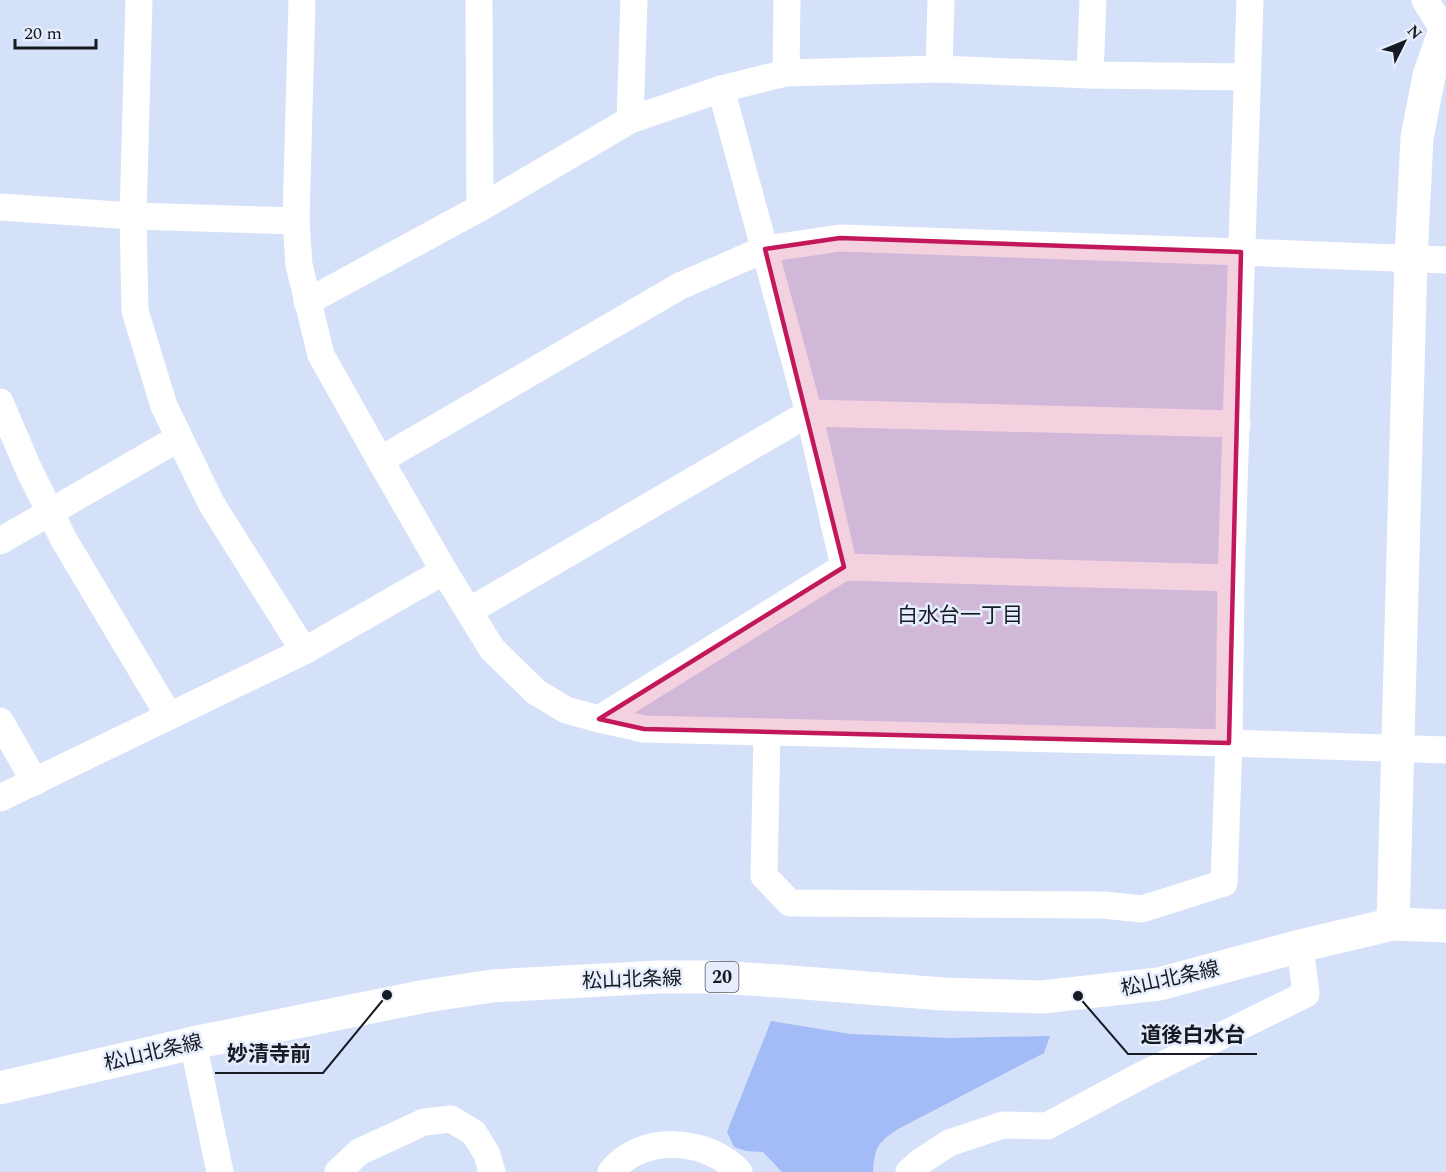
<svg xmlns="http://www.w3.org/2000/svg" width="1446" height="1172" font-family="Spectral,'Noto Sans JP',serif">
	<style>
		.water { fill: #a3bcf7 }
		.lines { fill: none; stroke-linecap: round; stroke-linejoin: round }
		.minor { stroke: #fff; stroke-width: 27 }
		.tertiary { stroke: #fff; stroke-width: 33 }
		.primary { stroke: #fff; stroke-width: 33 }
		.marked { fill: #c2185b; fill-opacity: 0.2; stroke: #c2185b; stroke-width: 4.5; stroke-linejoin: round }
		.labels { text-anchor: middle; stroke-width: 5; stroke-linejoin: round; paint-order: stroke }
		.shield { fill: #e6edfc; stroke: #545964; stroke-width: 1.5 }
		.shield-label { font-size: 18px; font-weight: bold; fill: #161a23 }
		.street-label { font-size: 20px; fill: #161a23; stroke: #e6edfc }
		.neighbourhood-label { font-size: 21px; fill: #161a23; stroke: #e6edfc }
		.leader { fill: none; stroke: #161a23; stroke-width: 2 }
		.callout-dot { fill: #161a23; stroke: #e6edfc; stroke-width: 2 }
		.callout-label { font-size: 21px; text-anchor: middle; font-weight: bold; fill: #161a23; stroke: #e6edfc; stroke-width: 5; stroke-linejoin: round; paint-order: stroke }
	</style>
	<rect width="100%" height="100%" fill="#d5e0f9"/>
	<path class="water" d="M771 1021 850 1034 947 1038 1050 1036 1044 1053 898 1129C877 1143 875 1147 873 1172H782L763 1152 746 1151 734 1147 727 1132Z"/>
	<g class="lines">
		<g class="minor">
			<path d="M139 0 133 216 135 311 164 406 211 503 304 651"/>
			<path d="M302 0 296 221 299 265 321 355 380 460 444 571 492 649 536 692 566 710 599 719 644 729 1229 743 1446 750"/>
			<path d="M479 0 480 208"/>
			<path d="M1425 0 1444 31"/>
			<path d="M939 69 941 0"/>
			<path d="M786 73 787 0"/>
			<path d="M1090 75 1093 0"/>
			<path d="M721 89 809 413 844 567"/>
			<path d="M630 120 634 0"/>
			<path d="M0 207 133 216 296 221"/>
			<path d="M307 302 480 208 630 120 721 89 786 73 939 69 1090 75 1247 77"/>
			<path d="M0 402 29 470 64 540 169 716"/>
			<path d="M380 460 680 286 765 249 840 238 1241 252 1446 260"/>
			<path d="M0 541 179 438"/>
			<path d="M469 611 809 413 1237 424"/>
			<path d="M599 719 844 567 1231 578"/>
			<path d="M0 721 35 782"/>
			<path d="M767 733 764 876 790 903 1104 905 1142 909 1224 883 1229 743 1231 578 1250 0"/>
			<path d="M0 798 304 651 444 571"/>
			<path d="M193 1043 220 1172"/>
			<path d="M338 1172 359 1152 424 1122 451 1119 474 1133 487 1154 492 1172"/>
			<path d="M611 1172C641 1133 708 1138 739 1172"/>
			<path d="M909 1172 920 1162 949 1143 1003 1125 1047 1126 1142 1075 1306 994 1300 946"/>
		</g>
		<path class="tertiary" d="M1393 924 1411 258 1417 138 1429 76 1446 27"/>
		<path class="primary" d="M0 1088 193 1043 426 996 492 986 658 977H716L779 981 943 994 1042 997 1159 984 1300 946 1393 924 1446 926"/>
	</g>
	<path class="marked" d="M840 238 1241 252 1229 743 644 729 599 719 844 567 765 249Z"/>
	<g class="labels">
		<rect class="shield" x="705.5" y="962" width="33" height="30" rx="4.5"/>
		<g class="shield-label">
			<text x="722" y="983">20</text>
		</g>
		<g class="street-label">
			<text transform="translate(1170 978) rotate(-12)" y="7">松山北条線</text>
			<text transform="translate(632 979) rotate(-2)" y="7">松山北条線</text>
			<text transform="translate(153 1052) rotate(-13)" y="7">松山北条線</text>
		</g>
		<g class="neighbourhood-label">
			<text x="960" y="622">白水台一丁目</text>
		</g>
	</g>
	<path class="leader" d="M1078 996L1128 1054H1257M387 995L323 1073H215"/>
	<g class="callout-dot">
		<circle cx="1078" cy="996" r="6"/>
		<circle cx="387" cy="995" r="6"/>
	</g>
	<g class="callout-label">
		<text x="1193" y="1042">道後白水台</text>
		<text x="269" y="1061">妙清寺前</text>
	</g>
	<g transform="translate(1404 42) rotate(47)" stroke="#e6edfc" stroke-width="4.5" paint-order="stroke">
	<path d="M0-4.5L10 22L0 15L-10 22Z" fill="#161a23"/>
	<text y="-9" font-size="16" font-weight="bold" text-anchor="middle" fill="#161a23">N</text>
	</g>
	<path d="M15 39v9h81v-9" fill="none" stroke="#161a23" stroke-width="3"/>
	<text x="24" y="39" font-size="18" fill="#161a23" stroke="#e6edfc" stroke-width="4.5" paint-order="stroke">20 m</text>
</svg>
